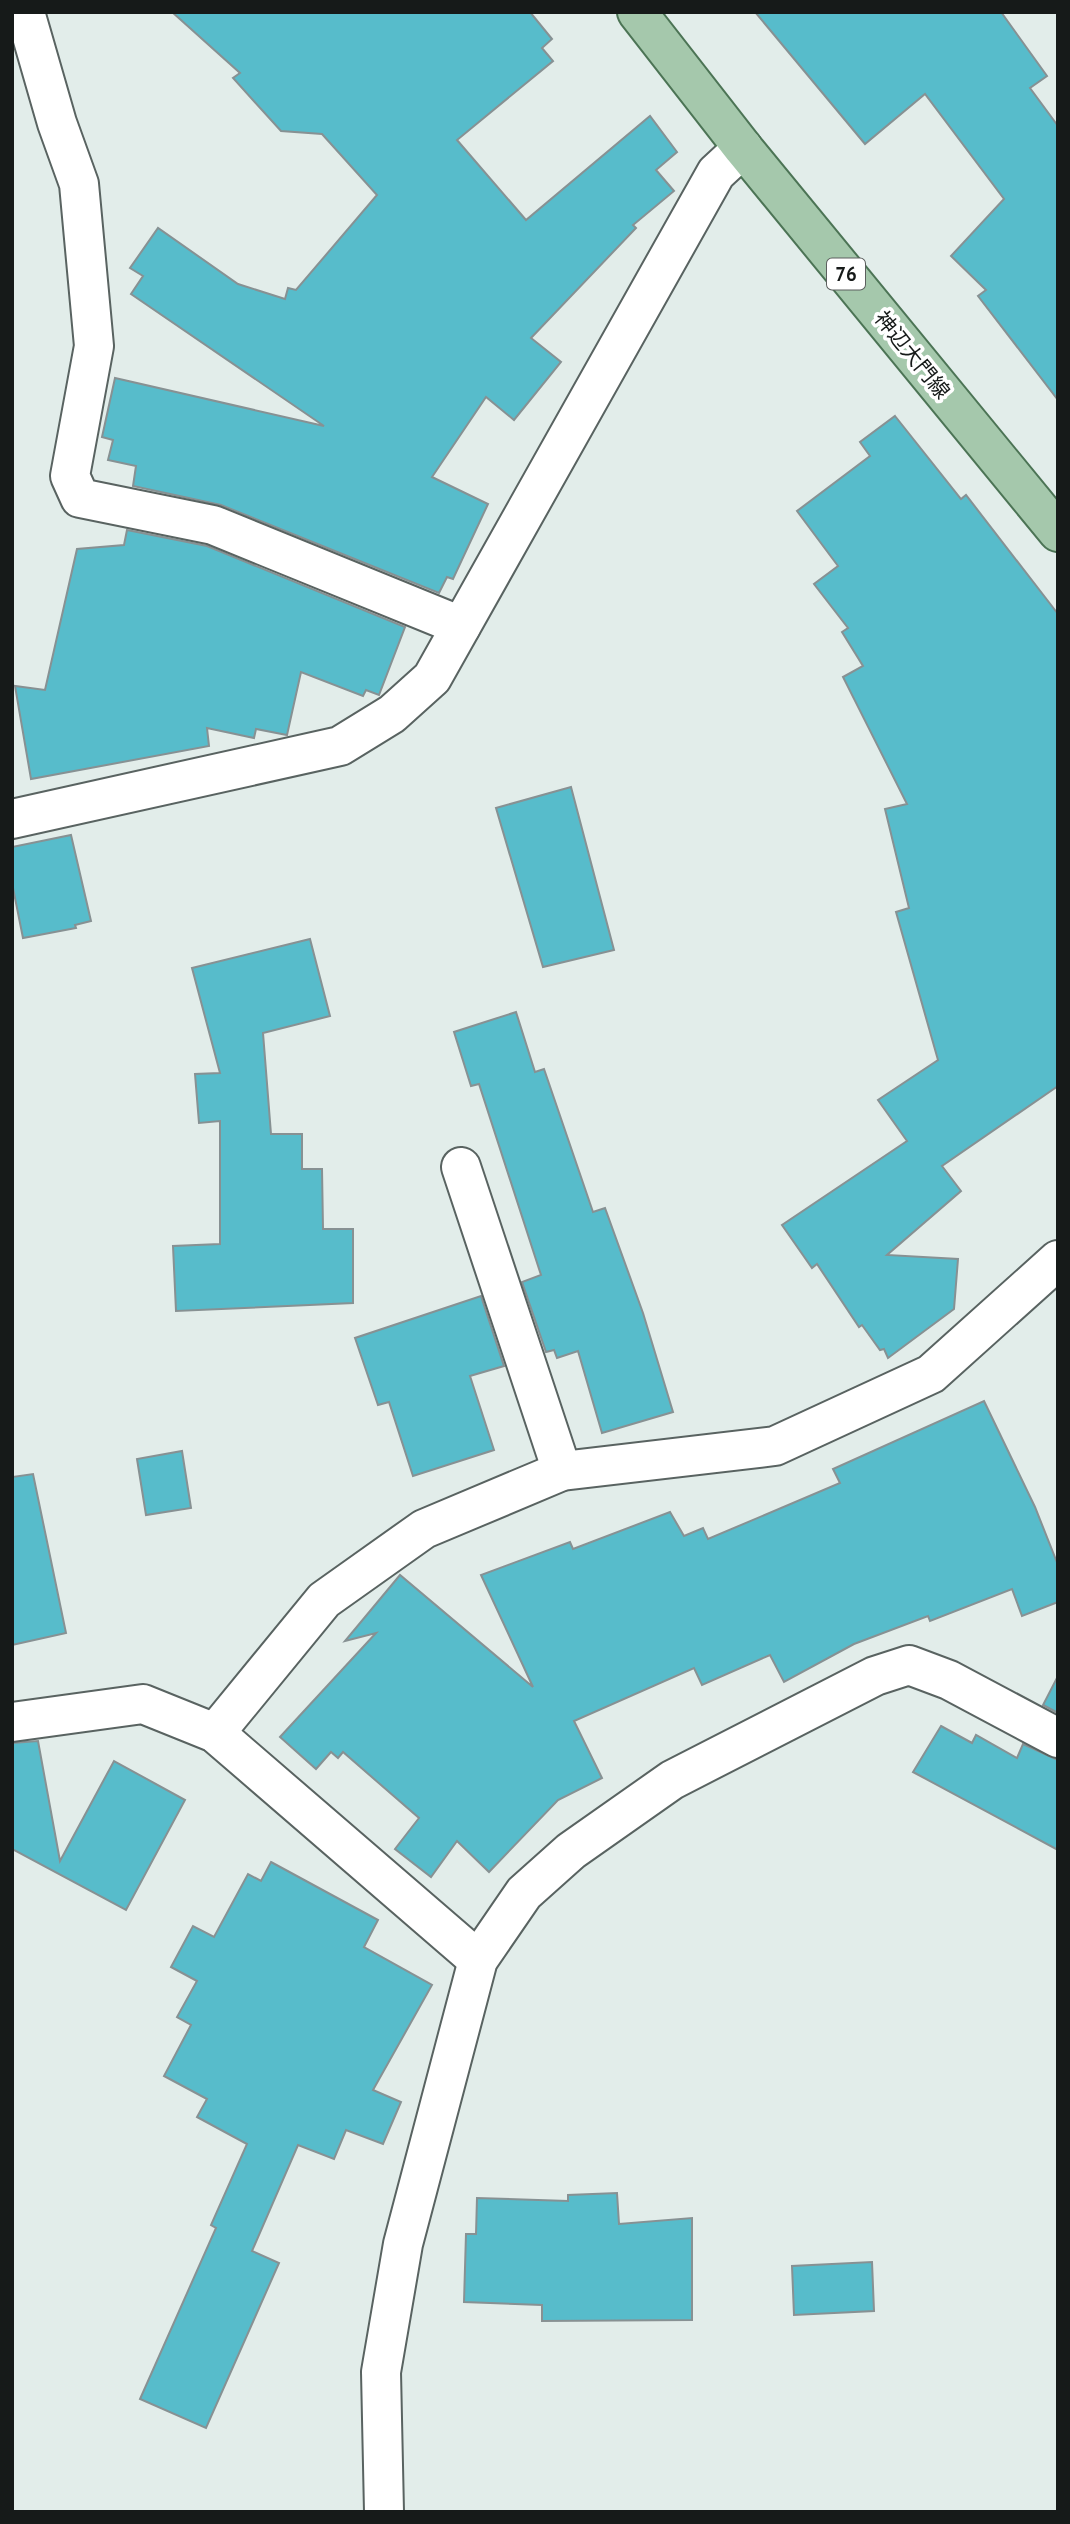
<svg xmlns="http://www.w3.org/2000/svg" width="1070" height="2524" font-family="'PT Sans','Noto Sans JP',sans-serif">
	<style>
		.building { fill: #57bccb; stroke: #879193; stroke-width: 2 }
		.lines { fill: none; stroke-linecap: round; stroke-linejoin: round }
		.minor-casing { stroke: #596361; stroke-width: 42 }
		.major-casing { stroke: #4c7455; stroke-width: 42 }
		.minor { stroke: #fff; stroke-width: 38 }
		.major { stroke: #a5c8ac; stroke-width: 38 }
		.labels { text-anchor: middle; stroke-width: 7; stroke-linejoin: round; paint-order: stroke }
		.shield { fill: #fff; stroke: #5c5f5e; stroke-width: 2 }
		.shield-label { font-size: 19px; font-weight: bold; fill: #161a19 }
		.street-label { font-size: 21px; fill: #161a19; stroke: #fff }
	</style>
	<rect width="100%" height="100%" fill="#e2edea"/>
	<g class="building">
		<path d="M172 12H530L552 39 542 48 553 61 457 140 526 220 650 116 677 152 656 170 674 191 633 225 636 228 531 338 561 362 514 420 486 397 432 477 488 504 453 579 447 577 439 593 221 505 133 486 136 466 108 460 113 440 102 437 115 378 324 426 131 294 143 276 130 268 158 228 238 284 285 299 288 288 296 290 377 195 322 134 281 131 233 78 240 73Z"/>
		<path d="M755 12H1001L1047 76 1030 88 1058 126V400L978 296 986 290 951 256 1004 199 925 94 865 144Z"/>
		<path d="M895 416 961 499 966 495 1058 614V1086L942 1166 961 1191 887 1255 958 1259 954 1309 888 1358 884 1349 880 1350 862 1325 859 1327 817 1264 812 1268 782 1225 907 1141 878 1100 938 1060 896 912 909 908 885 809 907 804 843 677 863 666 842 632 848 628 814 584 838 566 797 511 870 456 860 442Z"/>
		<path d="M127 530 207 546 405 627 379 695 366 690 363 696 301 672 287 735 256 729 254 738 207 728 209 746 31 779 15 686 45 690 77 549 124 545Z"/>
		<path d="M571 787 614 950 543 967 496 808Z"/>
		<path d="M71 835 91 921 75 925 76 928 23 938 12 883V847Z"/>
		<path d="M310 939 330 1016 263 1033 271 1134H302V1169H322L323 1229H353V1303L176 1311 173 1246 220 1244V1121L199 1123 195 1074 220 1073 192 968Z"/>
		<path d="M516 1012 535 1072 544 1069 593 1212 605 1208 643 1313 673 1412 602 1433 578 1351 557 1358 554 1350 546 1352 522 1282 541 1275 479 1084 471 1086 454 1032Z"/>
		<path d="M481 1296 504 1366 470 1376 494 1450 413 1476 389 1402 378 1405 355 1338Z"/>
		<path d="M984 1401 1035 1507 1058 1565V1602L1022 1616 1012 1589 930 1621 928 1616 854 1644 784 1682 770 1655 702 1685 694 1668 574 1721 602 1778 558 1800 489 1872 457 1841 431 1877 395 1849 419 1818 343 1752 338 1758 331 1752 316 1769 280 1737 376 1633 345 1641 400 1575 533 1687 481 1575 570 1542 573 1549 670 1512 684 1536 703 1528 708 1539 840 1483 833 1469Z"/>
		<path d="M182 1451 191 1508 146 1515 137 1459Z"/>
		<path d="M33 1474 66 1633 12 1645V1477Z"/>
		<path d="M1058 1676V1713L1043 1705Z"/>
		<path d="M941 1726 972 1743 976 1735 1017 1758 1023 1744 1058 1760V1850L913 1772Z"/>
		<path d="M38 1741 60 1861 114 1761 185 1800 126 1910 12 1849V1743Z"/>
		<path d="M271 1862 378 1920 364 1947 432 1985 373 2090 401 2102 383 2144 346 2130 334 2159 298 2145 252 2251 279 2263 206 2428 140 2399 216 2228 211 2225 247 2144 197 2117 207 2099 164 2076 191 2025 177 2017 197 1981 171 1967 193 1926 214 1937 248 1874 261 1881Z"/>
		<path d="M617 2193 619 2224 692 2218V2320L542 2321V2305L464 2302 466 2234H476L477 2198 568 2201V2195Z"/>
		<path d="M872 2262 874 2311 794 2315 792 2266Z"/>
	</g>
	<g class="lines">
		<defs>
			<g id="minor">
				<path d="M25 12 57 123 79 184 94 346 70 476 80 498 213 525 461 626"/>
				<path d="M12 819 340 746 392 714 432 678 716 173 743 148"/>
				<path d="M461 1167 562 1471"/>
				<path d="M12 1722 143 1704 215 1733 478 1960"/>
				<path d="M215 1733 324 1600 424 1529 562 1471 775 1446 931 1374 1058 1260"/>
				<path d="M384 2512 381 2372 403 2244 478 1960 524 1893 571 1851 672 1780 875 1676 909 1665 949 1680 1058 1738"/>
			</g>
			<path id="major" d="M637 12 743 148 1058 532"/>
		</defs>
		<use href="#minor" class="minor-casing"/>
		<use href="#major" class="major-casing"/>
		<use href="#minor" class="minor"/>
		<use href="#major" class="major"/>
	</g>
	<g class="labels">
		<rect class="shield" x="827" y="258.5" width="38" height="31" rx="5"/>
		<g class="shield-label">
			<text x="846" y="281">76</text>
		</g>
		<g class="street-label">
			<text transform="translate(912 355) rotate(51)" y="7">神辺大門線</text>
		</g>
	</g>
	<rect width="1070" height="2524" fill="none" stroke="#161a19" stroke-width="28"/>
</svg>
